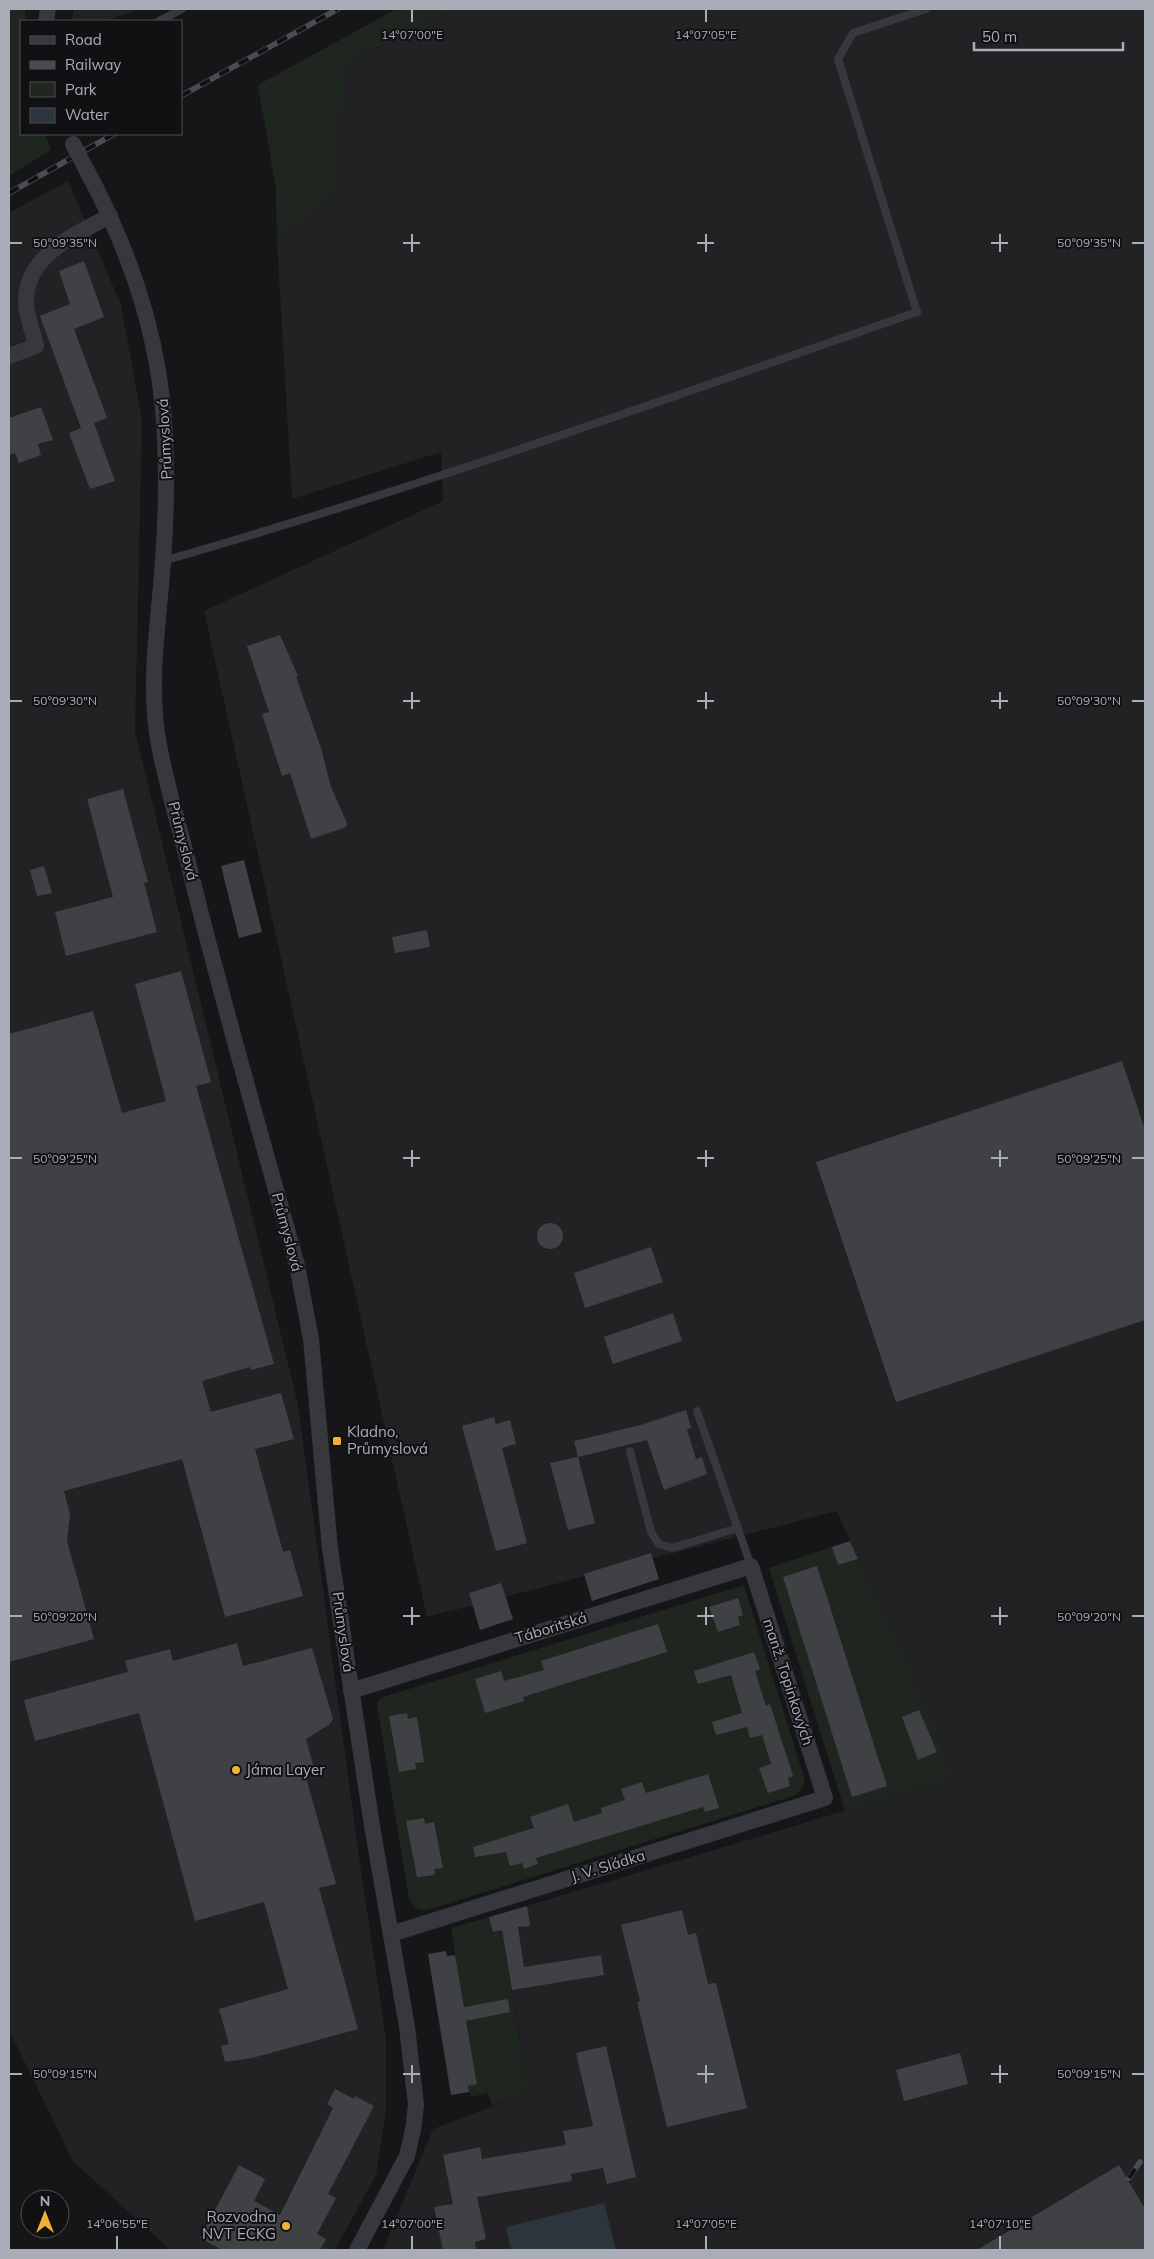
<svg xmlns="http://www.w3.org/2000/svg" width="1154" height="2259" font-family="Mulish,sans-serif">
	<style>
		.built { fill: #222225 }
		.green { fill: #1e261f }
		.water { fill: #2c353c }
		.building { fill: #404145 }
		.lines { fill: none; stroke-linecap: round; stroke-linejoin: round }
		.service { stroke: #37383d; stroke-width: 8 }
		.minor { stroke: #37383d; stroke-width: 16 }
		.rail-casing { stroke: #4a4c52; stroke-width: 5.5 }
		.rail { stroke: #111113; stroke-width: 4; stroke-dasharray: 11; stroke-linecap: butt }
		.minor-bridge { stroke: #37383d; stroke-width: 16 }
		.ticks { fill: none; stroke: #a8adb8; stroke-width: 2 }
		.poi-dot { fill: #f2b134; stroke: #111113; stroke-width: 2 }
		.labels { text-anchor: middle; stroke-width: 4; stroke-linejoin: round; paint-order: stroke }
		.street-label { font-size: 15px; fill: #a8adb8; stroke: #111113 }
		.poi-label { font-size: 15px; fill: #a8adb8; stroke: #111113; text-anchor: start }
		.ticks-label { font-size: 12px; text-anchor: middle; fill: #a8adb8; stroke: #111113; stroke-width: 4; stroke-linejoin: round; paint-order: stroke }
	</style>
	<rect width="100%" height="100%" fill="#161618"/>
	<g class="built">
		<path d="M74 9H142L103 21H72Z"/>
		<path d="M452 9H1145V2250H383L433 2129 528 2093 500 1914 954 1778 837 1511 427 1617 204 611 443 501 441 452 292 499 277 241 334 195 346 64Z"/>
		<path d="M68 181 121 305 142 420 135 731 298 1405 359 1857 386 2039V2111L376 2175 335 2250H170L73 2161 9 2030V213Z"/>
	</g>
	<g class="green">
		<path d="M9 9H25V21H21V134H45L51 150 9 176Z"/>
		<path d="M396 9H452L346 64 334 195 277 241 276 190 258 85Z"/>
		<path d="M832 1547 838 1565 858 1559 915 1683 954 1778 845 1811 769 1568Z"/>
		<path d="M744 1585 804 1777C804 1786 802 1792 793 1796L427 1910C418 1911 413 1907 409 1899L377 1704 380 1698Z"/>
		<path d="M489 1917 493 1932 502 1930 528 2093 492 2106 488 2093 471 2097 468 2086 477 2084 466 2021 483 2017 480 2004 463 2007 451 1928Z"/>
	</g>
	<path class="water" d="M604 2203 616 2250H511L506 2227Z"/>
	<g class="building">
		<path d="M84 261 104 317 74 329 107 418 94 423 115 481 90 489 69 433 81 428 40 316 70 304 59 271Z"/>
		<path d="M41 407 53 440 38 444 41 455 19 463 15 453 9 455V418Z"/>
		<path d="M280 635 298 676 296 677 321 748 331 787 347 823 346 827 311 839 290 773 282 776 262 714 269 712 247 646Z"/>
		<path d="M123 789 148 882 144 883 157 932 66 956 55 912 113 897 87 799Z"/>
		<path d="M244 860 262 932 239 938 221 866Z"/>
		<path d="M44 866 52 893 37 896 30 870Z"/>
		<path d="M427 930 430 947 395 953 392 937Z"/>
		<path d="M181 971 211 1082 196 1086 274 1364 251 1370 250 1367 202 1381 211 1412 281 1393 294 1439 255 1449 283 1552 290 1550 303 1596 225 1617 182 1459 64 1491 70 1514 67 1541 94 1639 9 1662V1034L93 1011 122 1113 166 1101 135 984Z"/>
		<path d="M1122 1061 1145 1130V1320L896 1402 816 1162Z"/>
		<circle cx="550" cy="1236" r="13"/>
		<path d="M651 1247 663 1282 585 1308 574 1273Z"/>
		<path d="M673 1313 682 1341 613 1364 604 1337Z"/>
		<path d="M686 1410 691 1428 687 1429 696 1459 702 1457 707 1474 664 1490 647 1440 578 1457 574 1441 641 1425Z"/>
		<path d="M494 1417 496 1424 510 1420 516 1444 502 1448 527 1543 496 1551 462 1426Z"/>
		<path d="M578 1457 595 1523 568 1530 550 1463Z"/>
		<path d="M850 1541 858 1559 838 1565 832 1547Z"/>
		<path d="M651 1553 659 1579 592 1601 584 1574Z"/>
		<path d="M817 1566 887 1786 852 1797 783 1577Z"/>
		<path d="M501 1583 513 1619 480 1630 469 1593Z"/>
		<path d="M738 1598 743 1615 738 1617 740 1625 718 1632 709 1607Z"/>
		<path d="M658 1624 667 1652 523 1697 524 1701 485 1713 475 1679 501 1671 504 1681 544 1670 541 1661Z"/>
		<path d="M237 1643 243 1666 312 1648 333 1719 330 1724 306 1739 315 1772 305 1774 336 1884 319 1888 358 2029 252 2058 225 2062 221 2046 229 2044 219 2009 288 1989 264 1902 195 1921 139 1713 35 1741 24 1700 128 1672 125 1661 170 1649 173 1661Z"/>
		<path d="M754 1652 760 1669 755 1671 766 1706 770 1704 793 1776 788 1778 790 1786 768 1793 759 1768 771 1764 762 1735 750 1738 747 1727 716 1735 712 1722 742 1713 731 1675 698 1684 694 1671Z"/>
		<path d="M919 1710 937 1752 918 1760 902 1717Z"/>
		<path d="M407 1713 408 1719 417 1717 424 1762 415 1763 416 1769 399 1772 389 1716Z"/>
		<path d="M708 1774 719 1808 705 1812 703 1807 536 1858 538 1864 524 1869 522 1863 510 1866 506 1852 475 1857 473 1847 534 1828 530 1817 568 1804 574 1822 602 1813 601 1808 625 1800 621 1789 642 1782 646 1793Z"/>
		<path d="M424 1818 425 1824 434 1822 443 1868 434 1869 435 1875 417 1877 406 1821Z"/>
		<path d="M527 1906 530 1926 518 1927 524 1967 601 1955 604 1975 512 1990 502 1930 493 1932 489 1917Z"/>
		<path d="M682 1910 688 1935 696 1933 708 1984 716 1983 747 2108 667 2127 637 2002 640 2001 621 1925Z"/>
		<path d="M446 1951 447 1956 455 1955 464 2007 508 1999 510 2012 466 2021 477 2084 468 2086 469 2092 451 2095 428 1954Z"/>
		<path d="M606 2046 636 2177 607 2184 603 2168 571 2174 572 2181 477 2197 486 2239 475 2242 476 2250H443L434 2207 453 2204 443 2155 480 2147 482 2159 566 2145 563 2131 593 2126 576 2053Z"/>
		<path d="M960 2053 968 2084 904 2101 896 2070Z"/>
		<path d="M335 2089 354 2099 355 2096 374 2106 328 2194 336 2198 317 2234 326 2239 320 2250H222L200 2238 239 2165 265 2179 254 2201 280 2215 333 2108 327 2104Z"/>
		<path d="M1119 2165 1145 2209V2250H977Z"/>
	</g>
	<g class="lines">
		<g class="service">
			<path d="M159 21 182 9"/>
			<path d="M163 561C418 488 667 399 917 312L838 59 853 33 926 9"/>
			<path d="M697 1411 751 1566"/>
			<path d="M630 1451 651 1532 659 1544 672 1548 738 1528"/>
		</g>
		<g class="minor">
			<path d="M46 21 48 9"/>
			<path d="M97 190C162 320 173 419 163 562 159 618 149 677 157 733 164 780 180 827 191 874 223 1005 261 1135 297 1265L311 1339 330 1549 372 1826 407 2027 416 2105 413 2130 407 2156 357 2250"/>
			<path d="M9 356 36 346C33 332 26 315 26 301 26 255 76 234 110 216"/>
			<path d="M351 1691 751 1566 825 1798 391 1934"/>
		</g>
		<defs>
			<g id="rail">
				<path d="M181 96 338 9"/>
				<path d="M9 193 114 134"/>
				<path d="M1129 2178 1140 2162"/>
			</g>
		</defs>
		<use href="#rail" class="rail-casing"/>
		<use href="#rail" class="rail"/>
		<path class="minor-bridge" d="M73 144 97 190"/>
	</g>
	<path class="ticks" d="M412 10V22M706 10V22M412 234V252M706 234V252M1000 234V252M10 243H22M403 243H420M697 243H714M991 243H1008M1132 243H1144M412 692V709M706 692V709M1000 692V709M10 701H22M403 701H420M697 701H714M991 701H1008M1132 701H1144M412 1150V1167M706 1150V1167M1000 1150V1167M10 1158H22M403 1158H420M697 1158H714M991 1158H1008M1132 1158H1144M412 1607V1625M706 1607V1625M1000 1607V1625M10 1616H22M403 1616H420M697 1616H714M991 1616H1008M1132 1616H1144M412 2065V2083M706 2065V2083M1000 2065V2083M10 2074H22M403 2074H420M697 2074H714M991 2074H1008M1132 2074H1144M117 2236V2249M412 2236V2249M706 2236V2249M1000 2236V2249"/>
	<g class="poi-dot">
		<rect x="332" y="1436" width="10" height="10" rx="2.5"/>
		<circle cx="236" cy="1770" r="5"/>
		<circle cx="286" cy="2226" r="5"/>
	</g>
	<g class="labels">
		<g class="street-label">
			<text transform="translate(165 439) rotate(-93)" y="5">Průmyslová</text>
			<text transform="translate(183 841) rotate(76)" y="5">Průmyslová</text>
			<text transform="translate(287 1232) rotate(75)" y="5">Průmyslová</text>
			<text transform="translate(551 1628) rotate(-17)" y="5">Táboritská</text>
			<text transform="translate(343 1632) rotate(82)" y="5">Průmyslová</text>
			<text transform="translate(788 1682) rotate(72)" y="5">manž. Topinkových</text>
			<text transform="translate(608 1866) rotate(-17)" y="5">J. V. Sládka</text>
		</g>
		<g class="poi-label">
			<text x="347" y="1437">Kladno,<tspan x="347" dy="17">Průmyslová</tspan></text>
			<text x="246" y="1775">Jáma Layer</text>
			<text x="276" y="2222" text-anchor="end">Rozvodna<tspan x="276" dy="17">NVT ECKG</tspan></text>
		</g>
	</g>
	<g class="ticks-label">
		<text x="412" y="39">14°07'00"E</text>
		<text x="706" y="39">14°07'05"E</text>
		<text x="65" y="247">50°09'35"N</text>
		<text x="1089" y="247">50°09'35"N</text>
		<text x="65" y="705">50°09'30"N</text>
		<text x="1089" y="705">50°09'30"N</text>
		<text x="65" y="1163">50°09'25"N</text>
		<text x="1089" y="1163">50°09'25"N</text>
		<text x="65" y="1621">50°09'20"N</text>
		<text x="1089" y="1621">50°09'20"N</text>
		<text x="65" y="2078">50°09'15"N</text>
		<text x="1089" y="2078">50°09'15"N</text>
		<text x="117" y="2228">14°06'55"E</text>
		<text x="412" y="2228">14°07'00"E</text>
		<text x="706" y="2228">14°07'05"E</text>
		<text x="1000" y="2228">14°07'10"E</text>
	</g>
	<rect width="1154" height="2259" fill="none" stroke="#a8adb8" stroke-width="20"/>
	<rect x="20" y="20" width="162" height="115" fill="#111113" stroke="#4d4f55"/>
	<rect x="30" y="36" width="25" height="8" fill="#37383d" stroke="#4d4f55"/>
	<text x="65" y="45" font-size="15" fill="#a8adb8">Road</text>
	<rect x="30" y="61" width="25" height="8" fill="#4a4c52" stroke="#4d4f55"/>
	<text x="65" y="70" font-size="15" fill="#a8adb8">Railway</text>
	<rect x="30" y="82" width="25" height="15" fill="#1e261f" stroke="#4d4f55"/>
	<text x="65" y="95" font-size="15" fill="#a8adb8">Park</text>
	<rect x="30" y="108" width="25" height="15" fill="#2c353c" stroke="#4d4f55"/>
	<text x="65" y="120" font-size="15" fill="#a8adb8">Water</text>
	<g transform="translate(45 2214)"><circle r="24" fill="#111113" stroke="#4d4f55"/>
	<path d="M0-4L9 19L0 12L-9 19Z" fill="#f2b134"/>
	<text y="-8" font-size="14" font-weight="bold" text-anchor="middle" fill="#a8adb8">N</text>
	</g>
	<path d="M974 42v8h149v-8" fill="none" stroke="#a8adb8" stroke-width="2.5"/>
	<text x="982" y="42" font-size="15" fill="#a8adb8" stroke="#111113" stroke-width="4" paint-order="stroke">50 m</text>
</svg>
